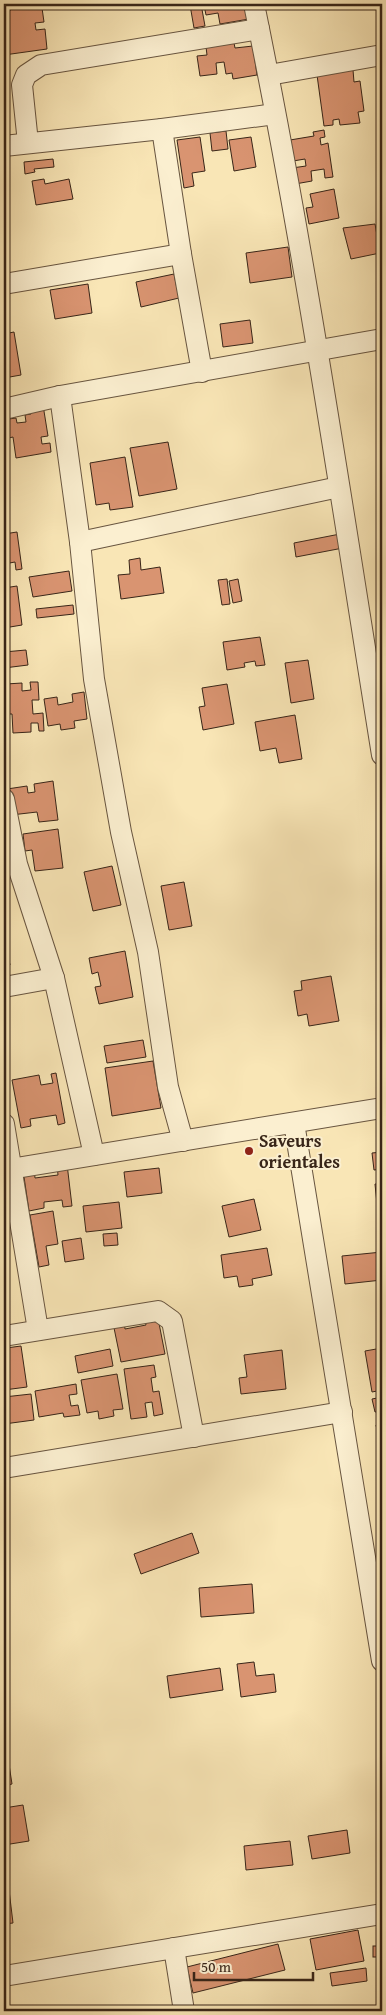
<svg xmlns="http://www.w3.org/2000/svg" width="386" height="2015" font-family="'Gentium Book Plus',serif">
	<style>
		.building { fill: #d99471; stroke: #382518 }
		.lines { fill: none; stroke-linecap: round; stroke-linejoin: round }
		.minor-casing { stroke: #685540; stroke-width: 22 }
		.minor { stroke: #fbefd0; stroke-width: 20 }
		.poi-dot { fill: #8f2418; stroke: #fbefd0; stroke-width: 2 }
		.labels { text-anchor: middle; stroke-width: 4; stroke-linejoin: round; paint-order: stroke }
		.poi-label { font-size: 18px; font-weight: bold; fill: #382518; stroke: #fbefd0; text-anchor: start }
	</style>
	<rect width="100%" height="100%" fill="#f9e6b6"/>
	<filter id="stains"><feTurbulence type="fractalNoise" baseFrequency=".004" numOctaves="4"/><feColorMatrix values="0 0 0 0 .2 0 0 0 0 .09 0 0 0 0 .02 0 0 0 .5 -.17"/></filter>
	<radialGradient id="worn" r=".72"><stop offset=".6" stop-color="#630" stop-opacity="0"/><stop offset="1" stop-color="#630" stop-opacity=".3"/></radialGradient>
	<g class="building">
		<path d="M30 4 31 9 42 8 44 22 35 23 36 30 45 29 47 49 4 55V11L11 10 10 6Z"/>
		<path d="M153 4H176V5L154 8Z"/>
		<path d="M180 4H201L205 26 194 28 190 5 181 7Z"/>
		<path d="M207 4H250L249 19 220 24 218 13 206 15 204 5Z"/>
		<path d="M234 43 235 48 253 46 257 75 233 79 232 73 226 74 224 62 216 63 217 74 200 76 197 56 207 55 206 47Z"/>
		<path d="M378 65H382V92H381Z"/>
		<path d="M353 70 354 82 360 81 364 111 358 112 360 123 340 125 339 119 333 120V125L324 126 317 75Z"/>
		<path d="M324 130 325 137 320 138 321 145 328 143 333 177 325 178 324 169 311 171 312 181 295 184 292 168 306 166 305 159 293 161 290 140 314 136 313 132Z"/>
		<path d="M226 131 228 149 212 151 210 133Z"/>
		<path d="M200 137 205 171 192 173 194 186 184 188 177 140Z"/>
		<path d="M251 137 256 167 234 171 229 140Z"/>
		<path d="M53 159 54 167 34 169 35 172 25 174 24 162Z"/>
		<path d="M44 179 45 184 69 179 73 199 36 205 32 181Z"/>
		<path d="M334 189 339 218 309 224 306 208 313 207 310 194Z"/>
		<path d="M375 224 380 253 351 259 343 228Z"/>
		<path d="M288 247 292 277 250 283 246 253Z"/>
		<path d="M174 274 179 298 141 307 136 282Z"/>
		<path d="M88 284 92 313 55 319 50 290Z"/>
		<path d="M250 320 253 343 223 347 220 324Z"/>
		<path d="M14 332 21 375 4 378V334Z"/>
		<path d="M43 405 48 436 41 437 42 444 50 443 51 452 16 458 13 437 4 439V412L8 411 9 419 16 418 17 423 26 422 25 415 31 414 30 407Z"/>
		<path d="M168 442 177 489 139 496 130 448Z"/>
		<path d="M125 457 133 507 110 510 109 503 96 505 90 463Z"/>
		<path d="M17 532 22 569 16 570 15 562 4 564V534Z"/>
		<path d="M340 534 343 548 296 557 294 543Z"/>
		<path d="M140 558 141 570 160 567 164 593 121 599 118 575 130 574 129 560Z"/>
		<path d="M69 571 72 591 33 597 29 577Z"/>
		<path d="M227 579 230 604 222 605 218 580Z"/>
		<path d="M238 579 242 601 233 603 229 581Z"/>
		<path d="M17 586 22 625 4 628V588Z"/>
		<path d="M73 605 74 614 37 618 36 609Z"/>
		<path d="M260 637 265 665 256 666 255 661 244 663 245 667 227 670 223 642Z"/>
		<path d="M26 650 28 665 4 668V652Z"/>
		<path d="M308 660 314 699 291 703 285 663Z"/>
		<path d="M30 682H38L39 700H32L33 714 43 713 44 731H39L38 723H31V732L13 733 12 714H4V704H7L6 684 22 683V691L31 690Z"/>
		<path d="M227 684 234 724 203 730 199 707 205 706 202 688Z"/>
		<path d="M84 692 87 719 74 721 75 728 61 730 60 724 48 726 44 699 57 697 58 705 73 702 72 694Z"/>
		<path d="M295 715 302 759 279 763 276 748 260 751 255 722Z"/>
		<path d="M53 781 58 820 39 822 37 812 11 815 7 789 27 786 28 793 35 792 34 784Z"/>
		<path d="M58 829 63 868 35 871 32 850 25 851 23 834Z"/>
		<path d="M112 866 121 905 93 911 84 872Z"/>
		<path d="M184 882 192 926 169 930 161 886Z"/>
		<path d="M4 935 10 965 4 966Z"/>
		<path d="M125 951 133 997 99 1004 95 987 101 986 98 972 92 974 89 958Z"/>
		<path d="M331 976 339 1021 309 1026 307 1014 298 1016 294 991 302 990 301 981Z"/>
		<path d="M143 1040 146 1057 107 1063 104 1046Z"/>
		<path d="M153 1061 161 1108 112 1116 105 1068Z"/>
		<path d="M56 1073 65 1123 58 1125 56 1115 30 1119 31 1126 21 1128 12 1080 39 1075 41 1085 53 1083 51 1074Z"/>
		<path d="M382 1152V1169L374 1170 372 1153Z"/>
		<path d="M67 1164 72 1206 63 1207 62 1200 44 1202V1208L29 1211 23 1170 34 1168 35 1178 58 1175 57 1165Z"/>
		<path d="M159 1168 162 1193 127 1197 124 1172Z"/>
		<path d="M375 1184H382V1203L377 1204Z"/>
		<path d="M254 1199 261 1230 229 1237 222 1206Z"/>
		<path d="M119 1202 122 1228 86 1232 83 1206Z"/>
		<path d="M382 1210V1220H379L378 1211Z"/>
		<path d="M53 1211 58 1244 46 1246 49 1265 39 1267 30 1215Z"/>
		<path d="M117 1233 118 1245 104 1246 103 1234Z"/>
		<path d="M81 1238 84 1259 65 1262 62 1241Z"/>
		<path d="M267 1248 272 1275 252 1279 253 1285 239 1287 237 1276 224 1278 221 1255Z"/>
		<path d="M382 1252V1280L345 1284 342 1256Z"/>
		<path d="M157 1313 165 1354 121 1362 113 1323 124 1321 125 1329 146 1325 144 1316Z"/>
		<path d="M21 1346 27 1387 4 1390V1359L7 1358 6 1348Z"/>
		<path d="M382 1348V1390L372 1392 365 1351Z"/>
		<path d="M110 1349 113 1366 78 1373 75 1356Z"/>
		<path d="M282 1350 286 1389 241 1394 239 1378 247 1377 244 1355Z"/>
		<path d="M154 1365 156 1377 151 1378 153 1392 159 1391 163 1414 154 1416 152 1402 145 1403 147 1417 131 1419 124 1369Z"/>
		<path d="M117 1374 123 1409 113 1410 114 1416 99 1419 98 1411 87 1413 81 1380Z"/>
		<path d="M76 1384 77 1394 69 1395 71 1406 78 1405 80 1415 64 1417 63 1413 39 1417 35 1391Z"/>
		<path d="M31 1394 34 1420 4 1424V1397Z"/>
		<path d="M382 1397V1411L375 1412 372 1399Z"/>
		<path d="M382 1424V1434L378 1435 376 1425Z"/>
		<path d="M192 1533 199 1553 141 1574 134 1554Z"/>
		<path d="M252 1584 254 1613 201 1617 199 1588Z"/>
		<path d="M254 1662 256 1676 274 1674 276 1692 241 1697 237 1664Z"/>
		<path d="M220 1668 223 1690 170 1698 167 1676Z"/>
		<path d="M4 1732 12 1784 4 1786Z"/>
		<path d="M23 1805 29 1841 4 1845V1808Z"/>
		<path d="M347 1830 350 1853 312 1859 308 1836Z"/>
		<path d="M290 1841 293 1865 246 1870 244 1846Z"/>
		<path d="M9 1890 13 1923 4 1924V1891Z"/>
		<path d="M358 1930 364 1961 316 1970 310 1939Z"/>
		<path d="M278 1944 285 1970 193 1993 187 1967Z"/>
		<rect x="373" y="1946" width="9" height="11"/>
		<path d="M366 1968 367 1981 332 1986 330 1973Z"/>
	</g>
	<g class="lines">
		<defs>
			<g id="minor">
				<path d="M254 4C305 253 342 505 382 755"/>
				<path d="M269 75 382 55"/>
				<path d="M162 129 181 254 202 372"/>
				<path d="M28 143 22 85 26 75 41 65 259 29"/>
				<path d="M4 146 162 129 275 114"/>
				<path d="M4 284 181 254"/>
				<path d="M60 396 80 542 94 679 121 832 148 952 168 1087 183 1141"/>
				<path d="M4 409 60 396 382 339"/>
				<path d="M80 542 339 487"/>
				<path d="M4 799 17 864 54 978 94 1155"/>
				<path d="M4 987 54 978"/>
				<path d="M294 1123 382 1661"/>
				<path d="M4 1124 38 1330"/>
				<path d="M4 1170 382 1108"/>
				<path d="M4 1336 158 1311 172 1321 194 1437"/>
				<path d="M4 1468 342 1412"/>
				<path d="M174 1948 184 2011"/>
				<path d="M4 1976 382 1914"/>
			</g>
		</defs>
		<use href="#minor" class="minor-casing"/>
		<use href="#minor" class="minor"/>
	</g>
	<circle class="poi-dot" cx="249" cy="1151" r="5"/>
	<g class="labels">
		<g class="poi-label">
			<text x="259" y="1147">Saveurs<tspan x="259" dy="21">orientales</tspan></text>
		</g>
	</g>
	<rect width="386" height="2015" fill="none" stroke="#f9e6b6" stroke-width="20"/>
	<rect x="5" y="5" width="376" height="2005" fill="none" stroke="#382518" stroke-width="2.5"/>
	<rect x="10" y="10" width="366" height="1995" fill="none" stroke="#382518"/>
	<path d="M194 1972v8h119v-8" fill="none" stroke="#382518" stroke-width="2.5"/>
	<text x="201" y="1972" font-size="15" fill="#382518" stroke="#fbefd0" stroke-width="4" paint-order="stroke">50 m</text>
	<rect width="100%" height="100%" filter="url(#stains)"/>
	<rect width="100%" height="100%" fill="url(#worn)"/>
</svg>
